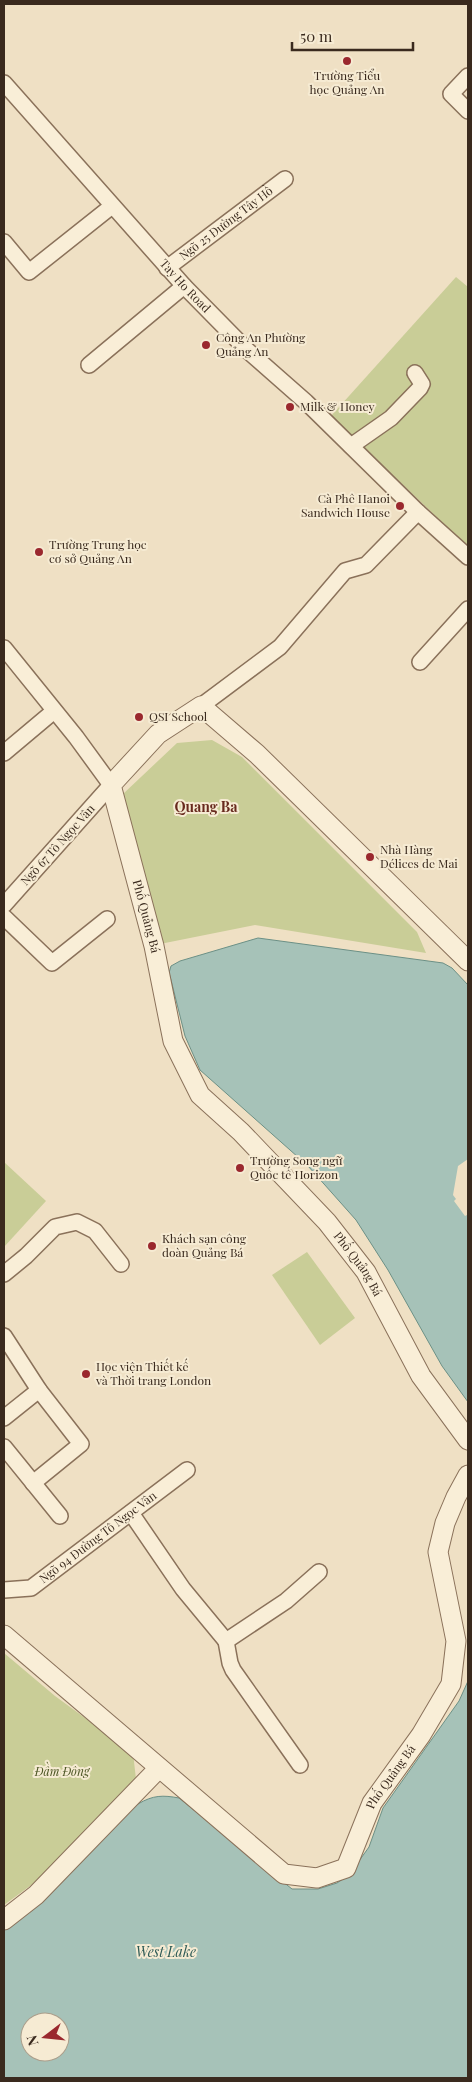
<svg xmlns="http://www.w3.org/2000/svg" width="472" height="2082" font-family="'Playfair Display',serif">
	<style>
		.green { fill: #c9cd97 }
		.water { fill: #a6c2b8; stroke: #6c9086; fill-rule: evenodd }
		.pier { fill: #efe0c4 }
		.lines { fill: none; stroke-linecap: round; stroke-linejoin: round }
		.minor-casing { stroke: #8a715a; stroke-width: 18 }
		.tertiary-casing { stroke: #8a715a; stroke-width: 21 }
		.minor { stroke: #f9eed7; stroke-width: 15 }
		.tertiary { stroke: #f9eed7; stroke-width: 19 }
		.poi-dot { fill: #9a282e; stroke: #f6ebd3; stroke-width: 2 }
		.labels { text-anchor: middle; stroke-width: 4; stroke-linejoin: round; paint-order: stroke }
		.poi-label { font-size: 12px; fill: #3a2a1e; stroke: #f6ebd3; text-anchor: start }
		.street-label { font-size: 12px; fill: #3a2a1e; stroke: #f6ebd3 }
		.park-label { font-size: 12px; font-style: italic; fill: #4c5624; stroke: #f6ebd3 }
		.neighbourhood-label { font-size: 14px; font-weight: bold; fill: #67291d; stroke: #f6ebd3 }
		.water-label { font-size: 14px; font-style: italic; fill: #2d5a55; stroke: #f6ebd3 }
	</style>
	<rect width="100%" height="100%" fill="#efe0c4"/>
	<g class="green">
		<path d="M456 277 468 287V547L331 416Z"/>
		<path d="M212 740 242 757 417 932 426 953 255 925 160 944 123 794 177 743Z"/>
		<path d="M4 1162 46 1201 4 1247Z"/>
		<path d="M307 1252 355 1318 320 1345 272 1275Z"/>
		<path d="M4 1653 55 1696 133 1753 136 1779 34 1883 4 1905Z"/>
	</g>
	<g class="water">
		<path d="M258 938 443 963 452 968 468 985V1402L442 1366 388 1270 356 1220 308 1166 200 1070 185 1036 171 980 169 973 171 966 180 961Z"/>
		<path d="M468 1681V2078H4V1929L138 1804C153 1795 163 1795 179 1798L292 1889H318L337 1883 349 1875 369 1847 383 1808 459 1701ZM30 2022H60V2052H30Z"/>
	</g>
	<path class="pier" d="M468 1159V1217L467 1215 465 1216 454 1201 456 1199 453 1195 458 1166Z"/>
	<g class="lines">
		<defs>
			<g id="minor">
				<path d="M468 76 451 94 468 111"/>
				<path id="s1" d="M4 83 184 286 248 351 306 402 418 512 468 557"/>
				<path d="M4 242 29 272 112 206"/>
				<path id="s2" d="M167 268 285 179"/>
				<path d="M89 365 184 286"/>
				<path d="M351 446 391 418 420 388 422 384 415 373"/>
				<path d="M4 648 76 737 111 785 4 905"/>
				<path d="M420 662 468 609"/>
				<path d="M201 706 280 647 345 571 366 565 418 512"/>
				<path d="M4 753 54 711"/>
				<path d="M4 917 52 963 107 919"/>
				<path d="M4 1274 26 1256 55 1227 77 1222 95 1231 121 1264"/>
				<path d="M4 1336 39 1390 81 1444 33 1483"/>
				<path d="M4 1418 39 1390"/>
				<path d="M4 1447 60 1516"/>
				<path d="M131 1513 183 1589 226 1641 286 1601 319 1572"/>
				<path id="s3" d="M4 1590 31 1588 187 1470"/>
				<path d="M226 1641 230 1663 233 1670 300 1765"/>
			</g>
			<g id="tertiary">
				<path id="s4" d="M468 961 257 754 201 706 158 734 111 785 154 946 173 1041 200 1095 241 1132 327 1222 366 1272 421 1376 468 1440"/>
				<path id="s5" d="M4 1635 284 1874 317 1878 346 1868 372 1803 421 1735 451 1684 456 1641 438 1552 445 1523 456 1497 468 1475"/>
				<path d="M4 1920 36 1895 159 1768"/>
			</g>
		</defs>
		<use href="#minor" class="minor-casing"/>
		<use href="#tertiary" class="tertiary-casing"/>
		<use href="#minor" class="minor"/>
		<use href="#tertiary" class="tertiary"/>
	</g>
	<g class="poi-dot">
		<circle cx="347" cy="61" r="5"/>
		<circle cx="206" cy="345" r="5"/>
		<circle cx="290" cy="407" r="5"/>
		<circle cx="400" cy="506" r="5"/>
		<circle cx="39" cy="552" r="5"/>
		<circle cx="139" cy="717" r="5"/>
		<circle cx="370" cy="857" r="5"/>
		<circle cx="240" cy="1168" r="5"/>
		<circle cx="152" cy="1246" r="5"/>
		<circle cx="86" cy="1374" r="5"/>
	</g>
	<g class="labels">
		<g class="poi-label">
			<text x="347" y="80" text-anchor="middle">Trường Tiểu<tspan x="347" dy="14">học Quảng An</tspan></text>
			<text x="216" y="342">Công An Phường<tspan x="216" dy="14">Quảng An</tspan></text>
			<text x="300" y="411">Milk &amp; Honey</text>
			<text x="390" y="503" text-anchor="end">Cà Phê Hanoi<tspan x="390" dy="14">Sandwich House</tspan></text>
			<text x="49" y="549">Trường Trung học<tspan x="49" dy="14">cơ sở Quảng An</tspan></text>
			<text x="149" y="721">QSI School</text>
			<text x="380" y="854">Nhà Hàng<tspan x="380" dy="14">Délices de Mai</tspan></text>
			<text x="250" y="1165">Trường Song ngữ<tspan x="250" dy="14">Quốc tế Horizon</tspan></text>
			<text x="162" y="1243">Khách sạn công<tspan x="162" dy="14">đoàn Quảng Bá</tspan></text>
			<text x="96" y="1371">Học viện Thiết kế<tspan x="96" dy="14">và Thời trang London</tspan></text>
		</g>
		<g class="street-label">
			<text dy="4" stroke="none"><textPath href="#s2" startOffset="74">Ngõ 25 Đường Tây Hồ</textPath></text>
			<text dy="4" stroke="none"><textPath href="#s1" startOffset="272">Tay Ho Road</textPath></text>
			<text transform="translate(58 845) rotate(-48)" y="4">Ngõ 67 Tô Ngọc Vân</text>
			<text dy="4" stroke="none"><textPath href="#s4" startOffset="626">Phố Quảng Bá</textPath></text>
			<text dy="4" stroke="none"><textPath href="#s4" startOffset="1046">Phố Quảng Bá</textPath></text>
			<text dy="4" stroke="none"><textPath href="#s3" startOffset="111">Ngõ 94 Đường Tô Ngọc Vân</textPath></text>
			<text dy="4" stroke="none"><textPath href="#s5" startOffset="534">Phố Quảng Bá</textPath></text>
		</g>
		<g class="park-label">
			<text x="62" y="1776">Đầm Đông</text>
		</g>
		<g class="neighbourhood-label">
			<text x="206" y="812">Quang Ba</text>
		</g>
		<g class="water-label">
			<text x="166" y="1957">West Lake</text>
		</g>
	</g>
	<rect width="472" height="2082" fill="none" stroke="#3a2a1e" stroke-width="10"/>
	<g transform="translate(45 2037) rotate(254)"><circle r="24" fill="#f6ebd3" stroke="#ab9e8b"/>
	<path d="M0-4L9 19L0 12L-9 19Z" fill="#9a282e"/>
	<text y="-8" font-size="14" font-weight="bold" text-anchor="middle" fill="#3a2a1e">N</text>
	</g>
	<path d="M292 42v8h121v-8" fill="none" stroke="#3a2a1e" stroke-width="2.5"/>
	<text x="300" y="42" font-size="15" fill="#3a2a1e" stroke="#f6ebd3" stroke-width="4" paint-order="stroke">50 m</text>
</svg>
